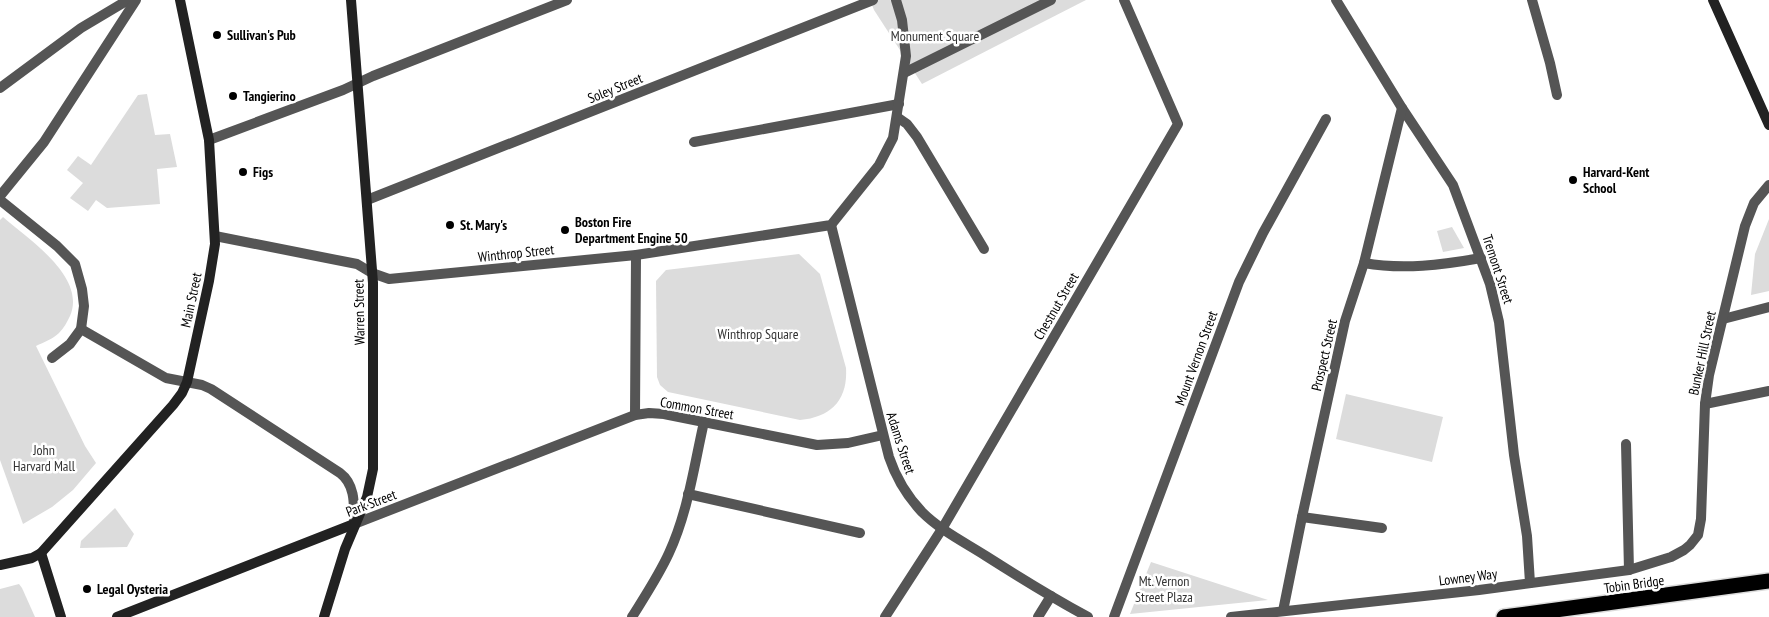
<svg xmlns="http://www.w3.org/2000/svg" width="1769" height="617" font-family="'PT Sans Narrow',sans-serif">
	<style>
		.green { fill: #dcdcdc }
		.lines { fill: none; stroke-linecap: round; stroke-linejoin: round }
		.highway-casing { stroke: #dbdbdb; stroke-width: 18 }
		.street { stroke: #555; stroke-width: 10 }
		.secondary { stroke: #222; stroke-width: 10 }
		.highway { stroke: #000; stroke-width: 15 }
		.poi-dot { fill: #000; stroke: #fff; stroke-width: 2 }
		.labels { text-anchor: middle; stroke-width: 5; stroke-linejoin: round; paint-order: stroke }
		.poi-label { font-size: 14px; font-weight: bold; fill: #000; stroke: #fff; text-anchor: start }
		.park-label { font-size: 14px; fill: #333; stroke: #fff }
		.street-label { font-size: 14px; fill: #000; stroke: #fff }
	</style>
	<rect width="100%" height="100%" fill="#fff"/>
	<g class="green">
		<path d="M870 0H1086L922 84 874 10Z"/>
		<path d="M147 94 155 135 170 134 177 167 157 169 160 204 107 208 96 200 88 211 70 198 83 183 67 170 78 156 91 165 138 95Z"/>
		<path d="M3 217C28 239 87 277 70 316 67 322 64 328 59 333 53 339 44 342 36 346L85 446 96 463 73 490 52 507 23 524 0 460V220Z"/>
		<path d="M1769 219V291L1751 295 1755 254Z"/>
		<path d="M1452 227 1464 248 1443 252 1437 231Z"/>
		<path d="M799 254 820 274 846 368C848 400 831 417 800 420L668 392 660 385 657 377 656 281 666 270Z"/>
		<path d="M1346 394 1443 417 1432 462 1336 439Z"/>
		<path d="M115 508 134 534 127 547 80 548 81 541Z"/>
		<path d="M1151 562 1268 600 1130 614Z"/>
		<path d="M19 584 22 588 35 617H0V589Z"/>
	</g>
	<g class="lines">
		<defs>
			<path id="highway" d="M1504 617 1769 581"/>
		</defs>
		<use href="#highway" class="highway-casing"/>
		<g class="street">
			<path d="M1336 0 1402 108 1453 185 1490 284 1499 322 1514 455 1527 536 1530 583"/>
			<path d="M1532 0 1550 63 1557 95"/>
			<path d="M904 73 1051 0"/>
			<path d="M0 88 81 28 128 0"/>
			<path d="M897 117 907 124 917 137 984 249"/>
			<path d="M209 140 343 90 373 76 567 0"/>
			<path d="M694 142 899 104"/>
			<path d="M0 196 44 142 136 0"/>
			<path d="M0 200 57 246 75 264 82 289 84 306 81 329 70 344 52 358"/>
			<path d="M367 200 873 0"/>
			<path d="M831 225 889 457C896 478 907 496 922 512 940 530 964 542 986 556 1019 577 1053 598 1088 617"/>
			<path d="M215 236 357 264 372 273 389 279 636 255 831 225 879 165 893 138 906 56 902 20 896 0"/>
			<path d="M1364 263C1403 270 1442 265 1481 258"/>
			<path d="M1723 319 1769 307"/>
			<path d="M81 329 166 378 202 385 211 389 340 473C356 485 354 506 354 524L635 415 649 413 664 414 817 445 848 443 883 435"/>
			<path d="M1705 404 1769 391"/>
			<path d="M635 415 636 255"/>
			<path d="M1626 444 1629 570"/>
			<path d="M688 494 860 533"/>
			<path d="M1302 517 1382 528"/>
			<path d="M1283 611 1302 517 1345 321 1364 263 1402 108"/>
			<path d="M632 617C645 596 659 575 669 553 688 512 694 466 704 422"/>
			<path d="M885 617 942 529 1178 124 1124 0"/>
			<path d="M1038 617 1051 596"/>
			<path d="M1114 617 1239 282 1263 233 1326 119"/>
			<path d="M1231 617 1479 590 1629 570 1671 557 1684 550 1690 545 1698 535 1701 519 1705 404 1709 375 1745 226 1754 203 1769 185"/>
		</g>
		<g class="secondary">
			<path d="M1713 0 1769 125"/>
			<path d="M41 553 61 617"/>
			<path d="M0 565 32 558 41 553 173 405 182 393 187 382 209 281 215 244 209 140 180 0"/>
			<path d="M117 617 354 524"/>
			<path d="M324 617 345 549 367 497 373 469V283L351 0"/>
		</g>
		<use href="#highway" class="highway"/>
	</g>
	<g class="poi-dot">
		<circle cx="217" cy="35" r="5"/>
		<circle cx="233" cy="96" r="5"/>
		<circle cx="243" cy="172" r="5"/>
		<circle cx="1573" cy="180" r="5"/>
		<circle cx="450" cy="225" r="5"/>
		<circle cx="565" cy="230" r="5"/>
		<circle cx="87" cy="589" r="5"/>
	</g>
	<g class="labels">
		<g class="poi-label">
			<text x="227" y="40">Sullivan's Pub</text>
			<text x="243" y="101">Tangierino</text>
			<text x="253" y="177">Figs</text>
			<text x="1583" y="177">Harvard-Kent<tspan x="1583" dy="16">School</tspan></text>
			<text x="575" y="227">Boston Fire<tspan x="575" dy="16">Department Engine 50</tspan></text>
			<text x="460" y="230">St. Mary's</text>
			<text x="97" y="594">Legal Oysteria</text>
		</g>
		<g class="park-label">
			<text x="935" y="41">Monument Square</text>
			<text x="758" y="339">Winthrop Square</text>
			<text x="44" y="455">John<tspan x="44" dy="16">Harvard Mall</tspan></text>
			<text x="1164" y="586">Mt. Vernon<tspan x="1164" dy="16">Street Plaza</tspan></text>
		</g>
		<g class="street-label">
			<text transform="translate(615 88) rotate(-22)" y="5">Soley Street</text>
			<text transform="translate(516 253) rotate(-6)" y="5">Winthrop Street</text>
			<text transform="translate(1498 269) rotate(72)" y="5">Tremont Street</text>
			<text transform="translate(191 300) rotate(-78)" y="5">Main Street</text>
			<text transform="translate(1056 306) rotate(-60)" y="5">Chestnut Street</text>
			<text transform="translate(359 312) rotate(-91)" y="5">Warren Street</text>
			<text transform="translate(1702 353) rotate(-78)" y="5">Bunker Hill Street</text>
			<text transform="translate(1324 355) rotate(-77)" y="5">Prospect Street</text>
			<text transform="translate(1196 358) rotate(-70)" y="5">Mount Vernon Street</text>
			<text transform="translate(697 408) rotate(10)" y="5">Common Street</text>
			<text transform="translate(901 443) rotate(72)" y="5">Adams Street</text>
			<text transform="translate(371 503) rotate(-21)" y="5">Park Street</text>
			<text transform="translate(1468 577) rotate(-7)" y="5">Lowney Way</text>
			<text transform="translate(1634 584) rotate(-8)" y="5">Tobin Bridge</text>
		</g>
	</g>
</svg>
